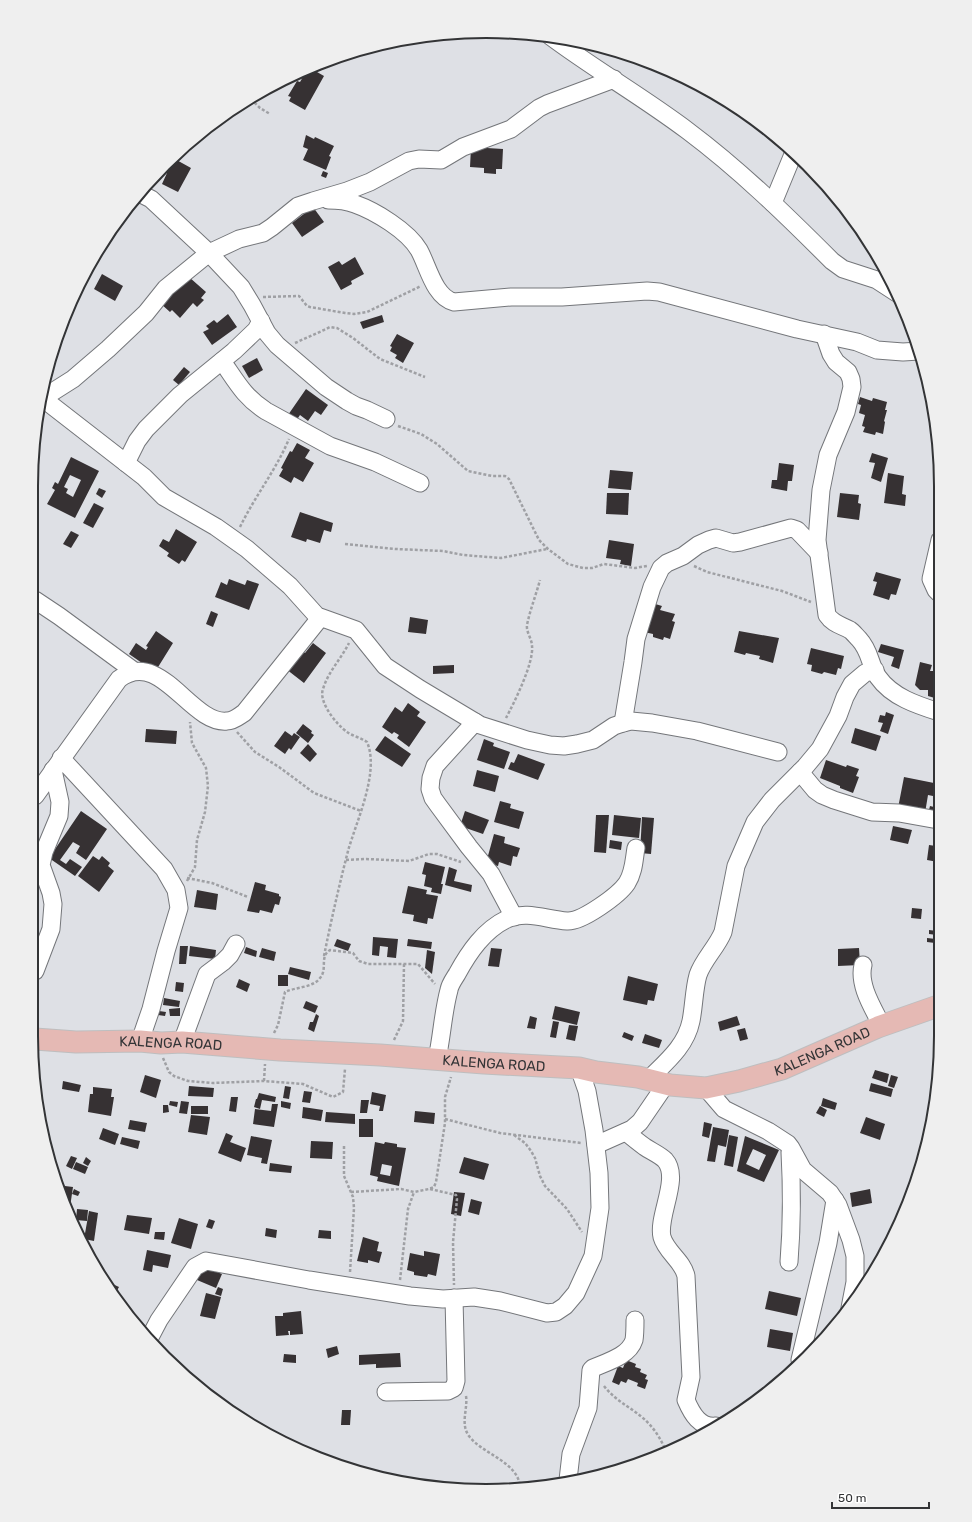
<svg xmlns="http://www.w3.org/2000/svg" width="972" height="1522" font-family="Rubik,sans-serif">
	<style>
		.building { fill: #363133; fill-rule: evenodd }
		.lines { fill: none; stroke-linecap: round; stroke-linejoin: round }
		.minor-casing { stroke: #74767a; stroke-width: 19 }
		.major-casing { stroke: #bebebf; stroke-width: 23 }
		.path { stroke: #9fa0a4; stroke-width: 2.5; stroke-dasharray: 3 2; stroke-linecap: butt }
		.minor { stroke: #fff; stroke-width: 17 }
		.major { stroke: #e5b9b4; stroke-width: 21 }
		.labels { text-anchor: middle; stroke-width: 4; stroke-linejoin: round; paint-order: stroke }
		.street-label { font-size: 14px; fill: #333436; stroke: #fff }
		.rim { fill: none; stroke: #333436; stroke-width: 2 }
	</style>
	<rect width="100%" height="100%" fill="#dee0e5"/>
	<g class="building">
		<path d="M310 68 324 76 305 110 289 101 291 97 288 96 297 81 300 82 307 70Z"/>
		<path d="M306 135 314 139 315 137 334 146 329 156 331 157 326 170 303 160 308 149 303 147Z"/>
		<path d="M471 147 503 149 502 169H496V174L484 173V168L470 167Z"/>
		<path d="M173 158 191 168 178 192 162 184 167 173 161 170Z"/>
		<path d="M323 171 328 173 326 178 321 176Z"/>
		<path d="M313 207 324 222 302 237 292 223Z"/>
		<path d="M355 257 364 274 351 281 352 284 341 290 328 267 339 261 342 265Z"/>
		<path d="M102 274 123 286 115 301 94 289Z"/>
		<path d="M189 277 206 292 201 298 204 300 197 307 193 303 180 318 172 310 170 312 160 303Z"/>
		<path d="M228 314 237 327 212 345 203 332 209 329 206 326 214 320 217 323Z"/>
		<path d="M382 315 384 322 363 329 360 322Z"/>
		<path d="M397 334 414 343 403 363 395 358 397 355 390 351 392 347 390 346Z"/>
		<path d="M257 358 263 370 249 378 242 366Z"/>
		<path d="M184 367 190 372 179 385 173 380Z"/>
		<path d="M306 389 328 405 321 415 315 411 308 421 300 415 296 421 288 415Z"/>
		<path d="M929 390 931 402 926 400Z"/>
		<path d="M860 397 872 401 873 398 887 402 885 410H887L884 421 885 422 883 434 876 432 875 435 863 432 865 427 862 426 865 415 859 413 861 405 858 404Z"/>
		<path d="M297 443 310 450 305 458 314 463 303 482 294 477 291 483 279 476 283 469 281 468 290 451 292 452Z"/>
		<path d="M872 453 888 458 881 482 871 478 875 463 869 462Z"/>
		<path d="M71 457 99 471 75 518 47 504 55 490 52 488 55 482 58 484ZM70 475 81 480 73 497 66 493 68 489 64 487Z"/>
		<path d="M779 463 794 465 792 481H788L787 491 771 488 772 480H777Z"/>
		<path d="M610 470 633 472 631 490 608 488Z"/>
		<path d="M888 473 904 476 902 494 906 495 905 506 884 503Z"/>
		<path d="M99 488 106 491 102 498 96 494Z"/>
		<path d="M607 493H629L628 515 606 514Z"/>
		<path d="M840 493 859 495 858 503 861 504 859 520 837 517Z"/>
		<path d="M94 503 104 508 93 528 83 523Z"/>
		<path d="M300 512 333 523 331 532 324 530 320 543 307 539 306 542 291 537Z"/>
		<path d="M176 529 197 542 185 562 182 560 179 564 167 556 169 553 159 546 163 539 169 542Z"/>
		<path d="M71 531 79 535 71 548 63 544Z"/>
		<path d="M609 540 634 544 631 566 620 564 621 560 606 558Z"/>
		<path d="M876 572 901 579 896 595 891 594 889 600 873 595 877 582 873 581Z"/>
		<path d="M229 579 245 585 247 580 259 584 249 610 215 597 221 582 227 585Z"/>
		<path d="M652 603 662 606 660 610 675 614 672 621 675 622 670 639 664 637 663 640 653 637V634L644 632Z"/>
		<path d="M211 611 218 614 213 627 206 624Z"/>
		<path d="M410 617 428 620 426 634 408 632Z"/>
		<path d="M156 631 173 643 155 672 129 654 136 643 146 650 148 647 146 646Z"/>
		<path d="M739 631 779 638 773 663 759 659 760 656 746 653 745 655 734 652Z"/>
		<path d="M313 643 326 653 304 683 286 669 300 650 305 653Z"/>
		<path d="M881 644 904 650 899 669 891 666 894 657 878 652Z"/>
		<path d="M811 648 844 656 841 669 838 668 836 675 824 672 822 674 811 671 812 665 807 664Z"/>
		<path d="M920 662 932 665 930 671H939V684L936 683 935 686 937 687 936 690 939 691 938 699 928 696V690H920L915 685Z"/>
		<path d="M454 665V673L433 674V666Z"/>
		<path d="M408 703 420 712 417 716 426 722 409 747 397 738 399 735 394 732 392 734 382 727 395 707 402 712Z"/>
		<path d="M886 712 894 715 888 734 880 731 883 723 878 722 880 715 885 716Z"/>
		<path d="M303 724 312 731 311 733 314 735 308 743 296 733Z"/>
		<path d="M855 728 881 736 876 751 851 743Z"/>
		<path d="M146 729 177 731 176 744 145 742Z"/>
		<path d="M285 731 292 736 294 733 300 737 291 750 289 748 285 754 274 746Z"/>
		<path d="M385 736 411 754 402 767 375 750Z"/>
		<path d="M484 739 494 743 493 746 510 752 504 769 477 760Z"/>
		<path d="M308 744 317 754 310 762 300 753Z"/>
		<path d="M518 754 545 764 538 780 508 769 511 762 514 763Z"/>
		<path d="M826 760 846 767 847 765 859 769 856 776 859 777 853 793 840 788V786L820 778Z"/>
		<path d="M477 770 499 776 495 792 473 786Z"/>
		<path d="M904 777 939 784 938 797 928 795 925 813 898 808Z"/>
		<path d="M500 801 511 804 510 808 524 812 519 829 494 822Z"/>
		<path d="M930 806 938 808V812L929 810Z"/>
		<path d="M81 811 107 829 86 860 76 853 80 846 73 842 60 860 66 864 70 859 82 867 75 876 49 858Z"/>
		<path d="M465 811 489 820 483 834 460 826Z"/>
		<path d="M596 815H609L606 853 594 852Z"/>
		<path d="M614 815 641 818 639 838 612 835Z"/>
		<path d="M642 817 654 818 651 854 640 853Z"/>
		<path d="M893 826 912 830 908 844 890 840Z"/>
		<path d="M494 834 505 837 504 843 520 848 517 857 513 856 511 866 499 862 498 866 486 863Z"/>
		<path d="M937 839 938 862 927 860 929 845 936 846Z"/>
		<path d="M610 840 622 842 621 850 609 848Z"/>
		<path d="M93 856 99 860 102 856 110 863 108 866 114 871 99 892 78 876Z"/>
		<path d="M425 862 445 867 441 884H443L441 894 431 892 432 888 424 886 426 875 422 874Z"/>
		<path d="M449 867 457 870 454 881 472 885 471 892 445 885Z"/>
		<path d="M255 882 266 885 265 890 279 894V896L281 897 279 905 275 904 272 913 260 910 259 913 247 911Z"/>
		<path d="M408 886 427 890 426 894 438 896 433 919 428 918 427 924 413 921 414 915 402 913Z"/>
		<path d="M197 890 218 894 216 910 194 907Z"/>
		<path d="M912 908 922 909 921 919 911 918Z"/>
		<path d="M929 930 937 931V935L929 934Z"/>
		<path d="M373 937 398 939 396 958 387 957 388 947 380 946 379 956 372 955Z"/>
		<path d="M927 938 936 939 935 943 927 942Z"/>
		<path d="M337 939 351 944 348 951 334 946Z"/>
		<path d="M408 939 432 942 431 949 407 946Z"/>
		<path d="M180 946H188L186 964H179Z"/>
		<path d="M190 946 216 950 215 959 189 956Z"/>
		<path d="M246 947 257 951 256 957 244 953Z"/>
		<path d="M262 948 276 952 274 961 259 957Z"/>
		<path d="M491 948 502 949 499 967 488 966Z"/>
		<path d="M859 948 860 965 838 966V949Z"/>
		<path d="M427 950 435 952 432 974 425 968Z"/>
		<path d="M290 967 311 972 309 980 288 974Z"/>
		<rect x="278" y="975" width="10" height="11"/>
		<path d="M628 976 658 984 654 1001 648 1000 647 1005 623 1000Z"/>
		<path d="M239 979 250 984 247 992 236 987Z"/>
		<path d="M176 982 184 983 183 992 175 991Z"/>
		<path d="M164 998 180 1001 179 1007 163 1005Z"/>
		<path d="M306 1001 318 1006 315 1013 303 1008Z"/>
		<path d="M555 1006 580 1012 577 1025 552 1019Z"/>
		<path d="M180 1008V1016H170L169 1009Z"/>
		<path d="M159 1011 166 1012 165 1016 158 1015Z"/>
		<path d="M316 1014 319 1016 314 1032 308 1029 310 1022H313Z"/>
		<path d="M530 1016 537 1018 535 1029 527 1028Z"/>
		<path d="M737 1016 740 1025 720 1031 718 1022Z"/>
		<path d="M553 1021 559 1022 556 1038 550 1037Z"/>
		<path d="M569 1025 578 1026 575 1041 566 1039Z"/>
		<path d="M745 1028 748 1039 740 1041 737 1030Z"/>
		<path d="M624 1032 634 1036 632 1041 622 1037Z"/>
		<path d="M645 1034 662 1040 659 1048 642 1043Z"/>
		<path d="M875 1070 889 1074 887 1083 872 1078Z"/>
		<path d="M145 1075 161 1080 156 1098 140 1092Z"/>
		<path d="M891 1075 898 1077 894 1088 888 1086Z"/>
		<path d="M63 1081 81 1085 79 1092 62 1089Z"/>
		<path d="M871 1083 893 1089 891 1097 869 1091Z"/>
		<path d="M189 1086 214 1088 213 1097 188 1096Z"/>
		<path d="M285 1086 291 1087 289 1099 283 1098Z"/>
		<path d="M93 1087 112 1089 111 1097H114L111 1116 88 1112 90 1094H93Z"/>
		<path d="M35 1088H39L38 1096H35Z"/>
		<path d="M304 1091 312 1092 310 1103 302 1102Z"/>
		<path d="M372 1092 386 1095 383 1111H379L380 1106 370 1104Z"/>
		<path d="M259 1093 276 1097 275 1102 262 1100 260 1109 254 1107 256 1099H257Z"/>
		<path d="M231 1097H238L236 1112 229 1111Z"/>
		<path d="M823 1098 837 1103 835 1110 821 1106Z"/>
		<path d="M361 1100H369L367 1113H360Z"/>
		<path d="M170 1101 178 1102 177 1107 169 1105Z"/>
		<path d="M181 1101 189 1102 187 1114 179 1113Z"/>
		<path d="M281 1101 291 1103 290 1109 281 1107Z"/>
		<path d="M272 1104H278L274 1127 253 1124 255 1109 271 1111Z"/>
		<path d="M163 1105H168L169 1112 163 1113Z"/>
		<rect x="191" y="1106" width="17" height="8"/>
		<path d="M820 1106 827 1110 824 1117 816 1113Z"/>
		<path d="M303 1107 323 1110 321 1121 302 1118Z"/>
		<path d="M415 1111 435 1113 434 1124 414 1122Z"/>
		<path d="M326 1112 355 1114V1124L325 1122Z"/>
		<path d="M191 1115 210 1117 207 1135 188 1132Z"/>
		<path d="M866 1117 885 1124 880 1140 860 1133Z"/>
		<rect x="359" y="1119" width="14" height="18"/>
		<path d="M130 1120 147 1123 145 1132 128 1129Z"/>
		<path d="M704 1122 712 1124 709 1138 702 1136Z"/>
		<path d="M713 1127 729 1130 726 1147 718 1145 715 1162 707 1161Z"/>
		<path d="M103 1128 119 1134 115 1145 99 1139Z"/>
		<path d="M226 1133 233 1136 230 1142 246 1148 241 1162 218 1153Z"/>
		<path d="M729 1135 738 1137 733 1167 724 1165Z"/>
		<path d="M251 1136 272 1140 267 1164 261 1163 262 1158 247 1155Z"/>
		<path d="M745 1136 779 1150 764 1182 737 1171ZM753 1149 766 1155 759 1170 746 1164Z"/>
		<path d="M122 1137 140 1141 138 1149 120 1144Z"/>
		<path d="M311 1141 333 1142 332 1159 310 1158Z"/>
		<path d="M375 1142 384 1144 385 1142 397 1144V1147L406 1148 399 1186 377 1181 378 1177 370 1175ZM382 1164 392 1166 390 1176 380 1174Z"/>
		<path d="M71 1156 77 1158 72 1169 66 1166Z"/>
		<path d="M86 1157 91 1161 88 1166 83 1163Z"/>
		<path d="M464 1157 489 1164 484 1180 459 1173Z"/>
		<path d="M76 1162 88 1167 85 1174 73 1169Z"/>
		<path d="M270 1163 292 1166 291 1173 269 1171Z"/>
		<path d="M57 1185 73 1187 70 1207 67 1206Z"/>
		<path d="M74 1189 80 1192 78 1196 72 1194Z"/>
		<path d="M870 1189 872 1203 852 1207 850 1193Z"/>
		<path d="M454 1192 465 1193 461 1216 451 1214Z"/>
		<path d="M471 1199 482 1202 479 1215 468 1212Z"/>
		<path d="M77 1209 88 1210 87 1221 76 1220Z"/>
		<path d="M89 1211 98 1213 94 1241 84 1239Z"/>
		<path d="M127 1215 152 1218 149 1234 124 1230Z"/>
		<path d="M179 1218 198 1224 191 1249 171 1243Z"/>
		<path d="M209 1219 215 1221 212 1229 206 1227Z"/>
		<path d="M266 1228 277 1230 276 1238 265 1236Z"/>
		<path d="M319 1230 331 1231V1239L318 1238Z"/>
		<path d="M155 1232H165L164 1240 154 1239Z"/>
		<path d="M363 1237 379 1242 377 1251 382 1252 379 1263 368 1260V1263L357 1261Z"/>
		<path d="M147 1250 171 1255 168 1268 153 1265 152 1272 143 1270Z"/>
		<path d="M424 1251 440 1254 436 1276 428 1274 427 1277 414 1275V1272L407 1270 410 1253 424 1256Z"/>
		<path d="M202 1266 222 1274 216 1288 197 1280Z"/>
		<path d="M106 1281 119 1287 115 1294 108 1289 105 1283Z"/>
		<path d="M218 1287 223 1289 221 1296 215 1294Z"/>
		<path d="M769 1291 801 1298 797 1316 765 1309Z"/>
		<path d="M206 1293 221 1297 215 1319 200 1316Z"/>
		<path d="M301 1311 303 1334 290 1335V1331H288L289 1335 276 1336 275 1316H283V1313Z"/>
		<path d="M770 1329 793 1333 790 1351 767 1347Z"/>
		<path d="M337 1346 339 1354 328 1358 326 1349Z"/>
		<path d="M400 1353 401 1367 376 1368V1364L359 1365V1355Z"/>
		<path d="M284 1354 296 1355V1363L283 1362Z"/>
		<path d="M626 1360 636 1364 635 1367 641 1369 640 1372 647 1375 645 1379 648 1380 645 1389 637 1386 638 1383 628 1379 626 1383 621 1381 619 1385 612 1382 618 1366 623 1368Z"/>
		<path d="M342 1410H351L350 1425H341Z"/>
	</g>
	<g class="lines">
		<defs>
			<g id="minor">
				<path d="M550 36C594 69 643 97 688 131 740 170 786 215 832 261L843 269 877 280 897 293"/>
				<path d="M139 193 151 199 209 253 241 287 252 305 267 333 277 345 326 387 347 401 356 406 367 410 386 419"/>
				<path d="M328 200C336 200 347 201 355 204 375 211 408 231 419 250 428 266 434 297 454 302L511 297H562L647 291 659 292 797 329 857 342 877 350 903 352 919 351"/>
				<path d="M773 203 794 152"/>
				<path d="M824 334 831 354 836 362 848 372 851 379 852 387 846 412 828 455 821 490 817 540 827 615C833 624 841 625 850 630 853 632 856 636 859 639 871 652 869 664 878 677 892 697 917 705 939 712"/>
				<path d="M222 361C236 381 244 397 266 411L330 446 375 462 420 483"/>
				<path d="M41 397 144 477 164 497 216 527 247 549 290 586 317 616 356 630 385 666 420 689 480 725 527 740 550 745 564 746 577 744 593 740 614 726 623 723 631 721 652 723 697 731 778 752"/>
				<path d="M43 398 73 379 108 349 146 313 166 288 209 253 239 239 263 233 272 227 298 206 313 201 347 191 370 182 409 161 419 159 441 160 463 147 511 129 539 108 547 104 614 79"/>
				<path d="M126 463 137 441 146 429 180 395 234 351 256 330 261 321"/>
				<path d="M939 593 936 590 931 579 940 540"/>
				<path d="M35 600 59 616 134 671"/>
				<path d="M475 722 435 766 431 778 430 789 433 798 438 805 469 847 491 874 514 917"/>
				<path d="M623 723 633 662 636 639 652 587 661 568 667 563 683 556 698 545 709 540 716 538 733 543 740 542 791 528 797 530 819 553"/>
				<path d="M61 758 164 869 176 890 179 908 166 951 151 1009 140 1041"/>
				<path d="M800 772 815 790 822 795 834 800 872 812 899 813 938 820"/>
				<path d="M35 796 119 679C160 647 191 725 227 721 234 721 239 716 244 713L320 618"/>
				<path d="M863 965C858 985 873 1008 882 1026"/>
				<path d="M35 971 51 929 53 904 51 893 41 865 44 852 59 816 60 802 53 770"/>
				<path d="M182 1042 207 974 223 962 230 955 236 944"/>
				<path d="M437 1059C442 1036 443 1012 449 990 450 984 454 979 457 974 469 952 484 930 507 919 527 910 547 920 567 921 582 922 619 895 627 883 634 872 634 859 636 848"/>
				<path d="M648 1080C666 1062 686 1046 691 1021 694 1006 694 989 698 975 703 960 717 947 723 932L736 866 755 822 772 800 805 767 820 749 838 716 845 697 852 684 865 673 875 670"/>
				<path d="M706 1088 724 1109 768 1131 788 1144 791 1148 803 1170 830 1193 838 1205 851 1240 855 1256V1282L850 1308"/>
				<path d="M626 1132C632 1137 638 1142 645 1147 651 1151 660 1155 665 1160 681 1178 657 1216 662 1237 666 1252 683 1261 686 1276L691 1377 686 1400C692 1414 700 1428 716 1426"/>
				<path d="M596 1145 632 1129 640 1122 666 1084"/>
				<path d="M789 1262C792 1225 792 1188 790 1152"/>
				<path d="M149 1339 159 1320 195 1267 206 1261 309 1280 410 1296 443 1299 474 1297 500 1301 547 1313 556 1312 565 1306 576 1293 593 1256 600 1208 599 1173 594 1130 587 1091 579 1068"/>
				<path d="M800 1360 828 1243 835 1200"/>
				<path d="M386 1392 448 1391 454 1388 456 1381 454 1298"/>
				<path d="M568 1480 571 1454 588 1408 591 1370 593 1368C607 1362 629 1356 634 1340 635 1334 635 1327 635 1320"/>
			</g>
			<g id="major">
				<path id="s1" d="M35 1039 76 1042 140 1041 161 1043 182 1042 280 1050 380 1055 484 1063 579 1068 596 1072 638 1077 670 1085 706 1088 739 1081 782 1069 878 1027 938 1006"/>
			</g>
		</defs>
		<use href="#minor" class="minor-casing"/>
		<use href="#major" class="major-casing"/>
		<g class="path">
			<path d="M251 99 260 108 270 114"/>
			<path d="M263 297 299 296 307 306 310 307 345 313 354 314 367 312 421 286"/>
			<path d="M295 343 324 330 330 327 337 328 353 338 380 359 425 377"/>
			<path d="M398 426 421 434 437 444 468 471 492 476H505L509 479 539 540 548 549 568 564 583 568H592L604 564 635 568 647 566"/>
			<path d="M240 527C255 496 276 470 289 439"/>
			<path d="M345 544 395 549 443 551 463 555 501 558 547 549"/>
			<path d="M694 566 707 572 782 591 811 602"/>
			<path d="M506 718C514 703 534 663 532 646 532 639 526 632 527 625 530 610 536 595 540 580"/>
			<path d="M237 732 255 752 279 767 314 793 361 811"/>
			<path d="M346 860 366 859 409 861 429 854H437L461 862"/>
			<path d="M187 878 212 883 248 897"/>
			<path d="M187 881 195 867 197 840 205 812 208 786 206 768 192 743 190 722"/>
			<path d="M324 956C331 921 339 886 348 851 356 822 380 772 367 742 361 738 353 736 347 732 337 725 318 702 323 689 328 672 341 659 349 643"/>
			<path d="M274 1033 278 1025 285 992C295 987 313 988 320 978 328 969 319 957 330 950L353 953 359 961 368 964H418L435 984"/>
			<path d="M394 1040 403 1021 404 964"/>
			<path d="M163 1058 169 1072 174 1076 188 1081 213 1083 264 1081 303 1084 333 1097 343 1092 345 1069"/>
			<path d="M264 1081 265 1064"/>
			<path d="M445 1119 500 1133 581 1143"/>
			<path d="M514 1135 525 1143 531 1151 535 1158 540 1176 545 1186 567 1209 582 1232"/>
			<path d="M344 1146V1176L353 1197 354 1208 350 1272"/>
			<path d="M430 1189 456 1195 457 1199 453 1242 454 1285"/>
			<path d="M351 1192 401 1189 414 1192 429 1189 434 1187 436 1182 445 1123V1097L451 1077"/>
			<path d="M400 1280 408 1209 414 1192"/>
			<path d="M604 1386C618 1404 636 1409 649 1424 657 1432 662 1442 667 1453"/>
			<path d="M466 1396C468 1409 460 1424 469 1436 482 1454 517 1461 520 1486"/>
		</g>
		<use href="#minor" class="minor"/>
		<use href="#major" class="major"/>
	</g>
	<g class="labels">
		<g class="street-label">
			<text dy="5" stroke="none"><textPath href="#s1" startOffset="136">KALENGA ROAD</textPath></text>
			<text dy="5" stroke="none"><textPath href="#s1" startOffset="796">KALENGA ROAD</textPath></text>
			<text dy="5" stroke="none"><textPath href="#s1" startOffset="460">KALENGA ROAD</textPath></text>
		</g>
	</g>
	<path d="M0 0H972V1522H0ZM486 38H486A448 448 0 0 1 934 486V1036A448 448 0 0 1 486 1484H486A448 448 0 0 1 38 1036V486A448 448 0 0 1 486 38Z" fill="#efefef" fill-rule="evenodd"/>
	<path class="rim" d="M486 38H486A448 448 0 0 1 934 486V1036A448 448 0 0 1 486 1484H486A448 448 0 0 1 38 1036V486A448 448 0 0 1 486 38Z"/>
	<path d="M832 1502v6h97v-6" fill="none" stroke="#333436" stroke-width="2"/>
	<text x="838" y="1502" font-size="12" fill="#333436" stroke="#ffffff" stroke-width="3" paint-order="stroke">50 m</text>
</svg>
